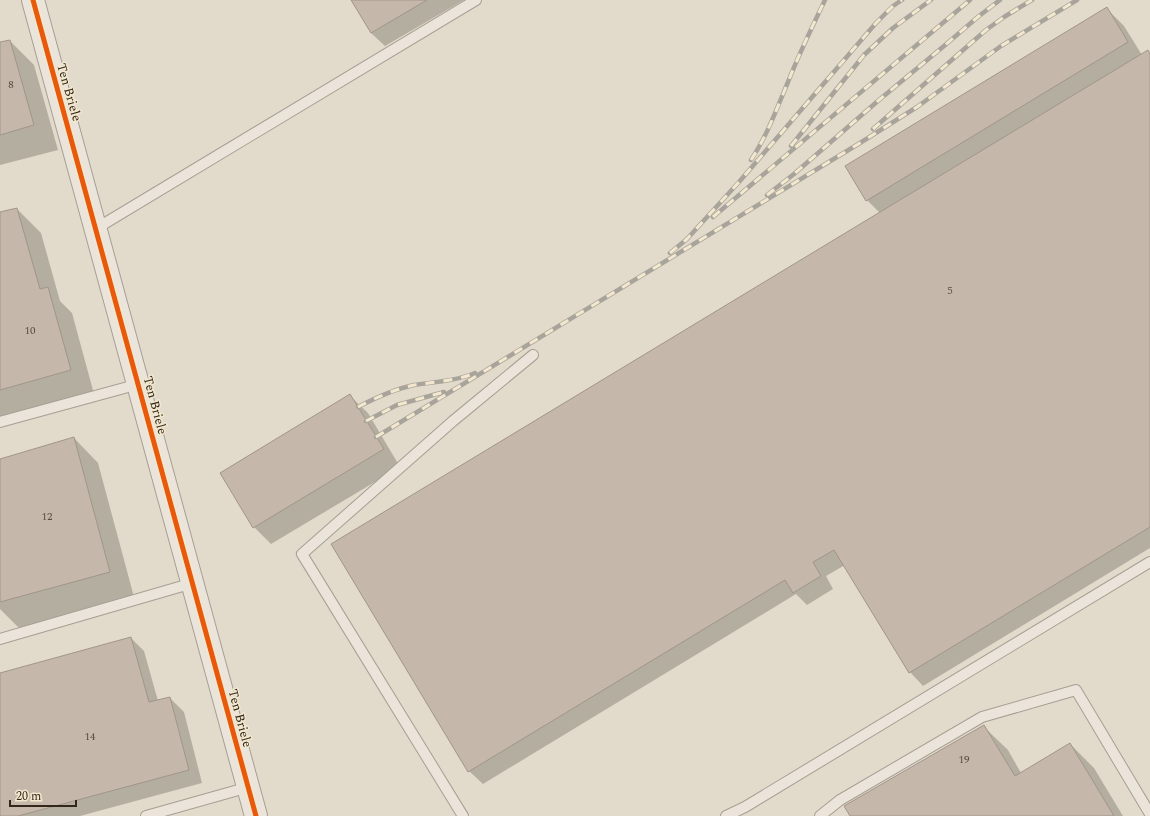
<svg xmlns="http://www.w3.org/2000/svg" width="1150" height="816" font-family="Spectral,serif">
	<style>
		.shadow { fill: #0003 }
		.building { fill: #c5b8ab; stroke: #a19589 }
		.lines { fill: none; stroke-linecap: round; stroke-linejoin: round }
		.service-casing { stroke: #a69f93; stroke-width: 12 }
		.tertiary-casing { stroke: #a69f93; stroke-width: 24 }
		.service { stroke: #eae4da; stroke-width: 10 }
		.tertiary { stroke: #eae4da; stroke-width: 22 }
		.rail-casing { stroke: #a9a49b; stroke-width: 4.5 }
		.rail { stroke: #f3e8ce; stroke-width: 3; stroke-dasharray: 9; stroke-linecap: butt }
		.cycleway-casing { stroke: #f3e8ce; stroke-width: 8 }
		.cycleway { stroke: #e8590c; stroke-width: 5 }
		.labels { text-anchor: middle; stroke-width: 3; stroke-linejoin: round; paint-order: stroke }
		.number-label { font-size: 11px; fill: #584b40 }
		.street-label { font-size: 13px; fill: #33271c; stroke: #f3e8ce }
	</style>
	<rect width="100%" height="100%" fill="#e2daca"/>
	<g class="shadow">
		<path d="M352 0H464L385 46 371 33Z"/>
		<path d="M1106 8 1124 26 1142 55 1150 54V548L923 686 910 672 845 565 826 576 833 589 807 605 796 594 483 784 469 771 880 213 867 200Z"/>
		<path d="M10 41 34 65 58 150 0 165V43Z"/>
		<path d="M17 209 41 233 60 301 72 313 94 394 0 420V213Z"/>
		<path d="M350 396 368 413 400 467 271 544 254 527Z"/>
		<path d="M74 438 98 463 134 597 19 628 0 609V460Z"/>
		<path d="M131 638 144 651 158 701 170 698 184 712 202 783 80 816H0V674Z"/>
		<path d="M983 726 1008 750 1021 773 1070 744 1094 768 1123 816H851Z"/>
	</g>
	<g class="building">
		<path d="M351 0H427L371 33Z"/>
		<path d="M1107 7 1128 42 866 201 845 166Z"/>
		<path d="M10 40 34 125 0 135V42Z"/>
		<path d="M1148 50 1150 54V527L909 673 834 550 813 562 821 576 793 593 785 580 468 772 331 544Z"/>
		<path d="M17 208 40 289 48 287 71 370 0 390V212Z"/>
		<path d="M350 394 384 449 253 528 220 473Z"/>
		<path d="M74 437 110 572 0 602V459Z"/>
		<path d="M131 637 149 702 170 697 189 770 18 816H0V673Z"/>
		<path d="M984 725 1015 776 1070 743 1114 816H850L844 806Z"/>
	</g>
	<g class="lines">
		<defs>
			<g id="service">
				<path d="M97 228 476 0"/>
				<path d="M0 422 139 384"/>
				<path d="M0 639 193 583"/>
				<path d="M146 816 249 787"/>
				<path d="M463 816 302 554 453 421 533 355"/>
				<path d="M726 816 745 807 1150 562"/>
				<path d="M820 816 840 800 982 717 1076 690 1150 814"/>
			</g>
			<path id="tertiary" d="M33 0 256 816"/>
		</defs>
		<use href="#service" class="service-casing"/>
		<use href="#tertiary" class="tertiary-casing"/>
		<use href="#service" class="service"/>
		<use href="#tertiary" class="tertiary"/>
		<defs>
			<g id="rail">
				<path d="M873 129 986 30 1004 17 1032 0"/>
				<path d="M791 146 864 55 893 28 931 0"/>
				<path d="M751 160C767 136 777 108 788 82 799 54 812 27 825 0"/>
				<path d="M767 195 794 174 879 100 944 46 979 16 1000 0"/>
				<path d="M713 217 970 0"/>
				<path d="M670 253 687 239 739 182 876 23 893 6 902 0"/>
				<path d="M358 407C375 398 395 389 414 385 434 382 456 381 475 373"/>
				<path d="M366 421 397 405 444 392"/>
				<path d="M376 437 860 143 917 107 1001 46 1077 0"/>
			</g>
		</defs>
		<use href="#rail" class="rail-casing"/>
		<use href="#rail" class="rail"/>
		<defs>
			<path id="cycleway" d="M33 0 256 816"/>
		</defs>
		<use href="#cycleway" class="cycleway-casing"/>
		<use href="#cycleway" class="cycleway"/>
	</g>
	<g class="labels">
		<g class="number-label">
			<text x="11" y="88">8</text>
			<text x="950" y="294">5</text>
			<text x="30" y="334">10</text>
			<text x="47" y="520">12</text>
			<text x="90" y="740">14</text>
			<text x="964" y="763">19</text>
		</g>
		<g class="street-label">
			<text transform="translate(70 92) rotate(74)" y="5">Ten Briele</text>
			<text transform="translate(156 405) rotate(75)" y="5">Ten Briele</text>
			<text transform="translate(241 718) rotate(75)" y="5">Ten Briele</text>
		</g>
	</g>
	<path d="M10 800v6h66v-6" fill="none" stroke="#33271c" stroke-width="2"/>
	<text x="16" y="800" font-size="12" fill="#33271c" stroke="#f3e8ce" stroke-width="3" paint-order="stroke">20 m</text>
</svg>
